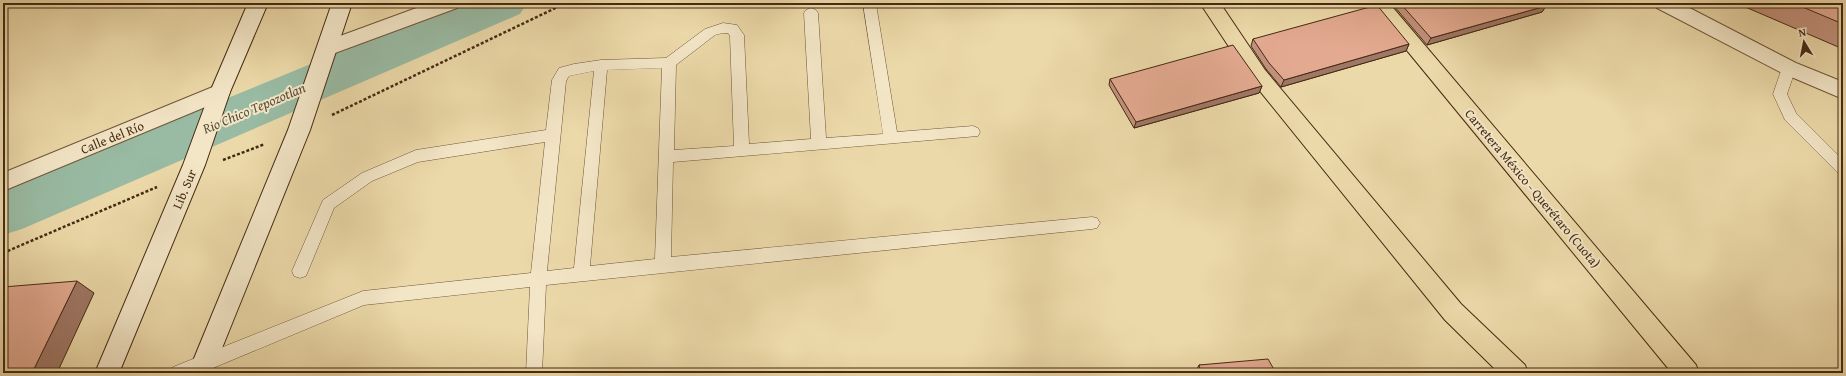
<svg xmlns="http://www.w3.org/2000/svg" width="1846" height="376" font-family="'Gentium Book Plus',serif">
	<style>
		.lines { fill: none; stroke-linecap: round; stroke-linejoin: round }
		.river { fill: #99bba4; fill-rule: evenodd }
		.lane-casing { stroke: #6f5638; stroke-width: 1 }
		.street-casing { stroke: #6f5638; stroke-width: 2 }
		.secondary-casing { stroke: #452a13; stroke-width: 2 }
		.highway-casing { stroke: #452a13; stroke-width: 2 }
		.path { stroke: #452a13; stroke-width: 2.5; stroke-dasharray: 3 2; stroke-linecap: butt }
		.lane { fill: #f3e6c7; fill-rule: evenodd }
		.street { fill: #f3e6c7; fill-rule: evenodd }
		.secondary { fill: #f3e6c7; fill-rule: evenodd }
		.highway { fill: #ecd9a9; fill-rule: evenodd }
		.wall { fill: #c3927d; stroke: #452a13 }
		.shaded-wall { fill: #9f7766; stroke: #452a13 }
		.building { fill: #e3aa91; stroke: #452a13 }
		.labels { text-anchor: middle; stroke-width: 4; stroke-linejoin: round; paint-order: stroke }
		.street-label { font-size: 13px; fill: #452a13; stroke: #f3e6c7 }
		.water-label { font-size: 14px; font-style: italic; fill: #5a4e37; stroke: #f3e6c7 }
	</style>
	<rect width="100%" height="100%" fill="#ecd9a9"/>
	<filter id="stains"><feTurbulence type="fractalNoise" baseFrequency=".005" numOctaves="4"/><feColorMatrix values="0 0 0 0 .2 0 0 0 0 .09 0 0 0 0 .02 0 0 0 .5 -.17"/></filter>
	<radialGradient id="worn" r=".72"><stop offset=".6" stop-color="#630" stop-opacity="0"/><stop offset="1" stop-color="#630" stop-opacity=".3"/></radialGradient>
	<g class="lines">
		<path class="river" d="M460 3H527L520 14 22 229 3 235V190Z"/>
		<defs>
			<g id="lane">
				<path d="M863 3 876 4 897 132 973 126 978 128 980 132 978 136 673 162 671 257 1092 217 1097 218 1100 223 1097 228 1092 229 546 285 542 373H526L530 287 364 305 201 373H171L173 367 363 291 531 273 545 142 418 162 372 181 334 208 306 276 300 278 294 276 292 271 323 200 362 173 416 150 546 130 552 80 559 68 574 64 601 60 666 58 705 29 723 23 737 25 744 35 749 144 811 139 804 13 806 10 811 8 816 10 818 13 826 138 883 134ZM723 33H728L730 36 734 146 674 150 676 65 715 35ZM662 68 655 259 590 266 607 70ZM594 71 574 268 547 271 566 81 569 76Z"/>
				<path d="M1789 63 1794 64 1796 68 1787 94 1796 113 1843 160V175L1838 173 1785 120 1773 94 1782 68 1784 64Z"/>
			</g>
			<g id="street">
				<path d="M430 3H460L457 8 335 53 328 55 321 53 318 48 321 43Z"/>
				<path d="M1654 3H1680L1796 63 1843 82V99L1782 73 1657 8Z"/>
				<path d="M220 84 227 86 230 92 227 98 3 191V173Z"/>
			</g>
			<g id="secondary">
				<path d="M248 3H268L230 92 205 165 119 373H95L183 165 210 92Z"/>
				<path d="M332 3H352L310 130 212 373H188L288 130Z"/>
			</g>
			<g id="highway">
				<path d="M1200 3H1220L1265 70 1461 304 1525 365 1528 373H1499L1445 320 1251 80Z"/>
				<path d="M1368 3H1389L1696 365 1699 373H1672Z"/>
			</g>
		</defs>
		<use href="#lane" class="lane-casing"/>
		<use href="#street" class="street-casing"/>
		<use href="#secondary" class="secondary-casing"/>
		<use href="#highway" class="highway-casing"/>
		<g class="path">
			<path d="M332 115 566 3"/>
			<path d="M223 160 265 144"/>
			<path d="M3 253 157 187"/>
		</g>
		<use href="#lane" class="lane"/>
		<use href="#street" class="street"/>
		<use href="#secondary" class="secondary"/>
		<use href="#highway" class="highway"/>
	</g>
	<g class="wall">
		<path d="M1396 3H1544L1546 6 1542 12 1427 45 1394 6Z"/>
		<path d="M1736 3H1843V49Z"/>
		<path d="M1253 39 1409 44 1406 51 1281 87 1266 69 1251 46Z"/>
		<path d="M1110 79 1262 86 1259 93 1134 128 1109 85Z"/>
		<path d="M1199 365 1276 373H1195Z"/>
	</g>
	<g class="shaded-wall">
		<path d="M1546 6 1542 12 1427 45 1431 38Z"/>
		<path d="M1409 44 1406 51 1281 87 1284 80Z"/>
		<path d="M1262 86 1259 93 1134 128 1136 122Z"/>
		<path d="M77 281 94 293 57 373H32Z"/>
	</g>
	<g class="building">
		<path d="M1400 3H1544L1546 6 1431 38Z"/>
		<path d="M1793 3H1843V24Z"/>
		<path d="M1377 5 1409 44 1284 80 1269 63 1253 39Z"/>
		<path d="M1233 45 1262 86 1136 122 1110 79Z"/>
		<path d="M77 281 32 373H3V287Z"/>
		<path d="M1268 359 1276 373H1201L1199 365Z"/>
	</g>
	<g class="labels">
		<g class="street-label">
			<text transform="translate(112 137) rotate(-22)" y="5">Calle del Río</text>
			<text transform="translate(1533 188) rotate(50)" y="5">Carretera México - Querétaro (Cuota)</text>
			<text transform="translate(184 189) rotate(-67)" y="5">Lib. Sur</text>
		</g>
		<g class="water-label">
			<text transform="translate(254 108) rotate(-23)" y="5">Rio Chico Tepozotlan</text>
		</g>
	</g>
	<rect width="1846" height="376" fill="none" stroke="#ecd9a9" stroke-width="16"/>
	<rect x="4" y="4" width="1838" height="368" fill="none" stroke="#452a13" stroke-width="2"/>
	<rect x="8" y="8" width="1830" height="360" fill="none" stroke="#452a13"/>
	<g transform="translate(1804 42) rotate(350)" stroke="#f3e6c7" stroke-width="3" paint-order="stroke">
	<path d="M0-3L7 15L0 10L-7 15Z" fill="#452a13"/>
	<text y="-6" font-size="11" font-weight="bold" text-anchor="middle" fill="#452a13">N</text>
	</g>
	<rect width="100%" height="100%" filter="url(#stains)"/>
	<rect width="100%" height="100%" fill="url(#worn)"/>
</svg>
